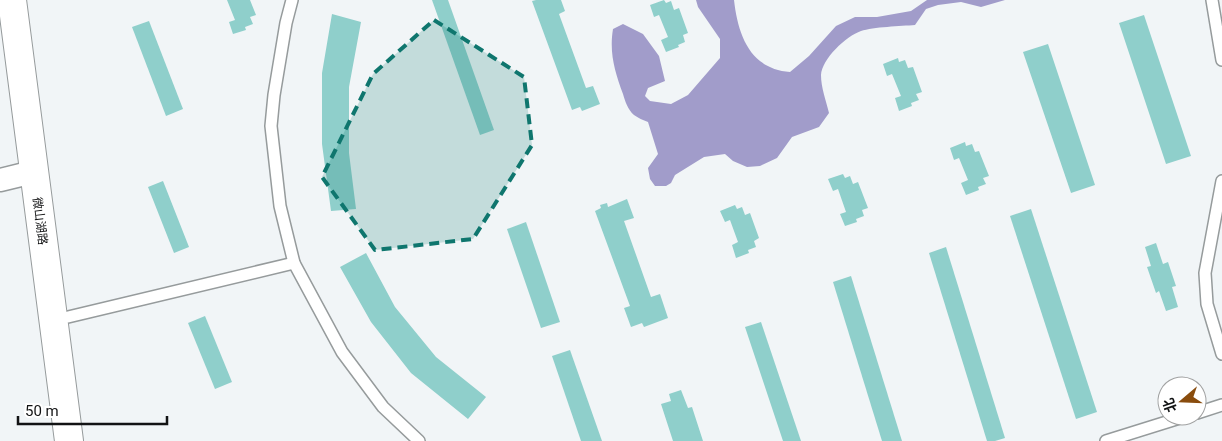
<svg xmlns="http://www.w3.org/2000/svg" width="1222" height="441" font-family="Roboto,'Noto Sans SC',sans-serif">
	<style>
		.water { fill: #a19cca }
		.building { fill: #8fcfcb }
		.lines { fill: none; stroke-linecap: round; stroke-linejoin: round }
		.lane-casing { stroke: #969b9c; stroke-width: 14 }
		.street-casing { stroke: #969b9c; stroke-width: 25 }
		.secondary-casing { stroke: #969b9c; stroke-width: 30 }
		.lane { stroke: #fff; stroke-width: 11 }
		.street { stroke: #fff; stroke-width: 22 }
		.secondary { stroke: #fff; stroke-width: 28 }
		.marked { fill: #0f766e; fill-opacity: 0.2; stroke: #0f766e; stroke-width: 4; stroke-dasharray: 10 6; stroke-linejoin: round }
		.labels { text-anchor: middle; stroke-width: 5; stroke-linejoin: round; paint-order: stroke }
		.street-label { font-size: 12px; fill: #121314; stroke: #fff }
	</style>
	<rect width="100%" height="100%" fill="#f1f5f7"/>
	<path class="water" d="M696 0H734C738 35 750 69 790 72L809 56 836 26 855 17H877L911 11 927 0H1005L981 7 961 2 938 5 926 9 915 25C901 26 873 27 861 31 846 36 822 59 821 75 821 88 826 100 829 113L819 127 792 137 777 158 760 166 747 167 733 161 725 154 704 157 675 175 671 183 666 186H655L650 179 648 168 658 154 648 122C643 120 638 118 634 115 628 110 625 101 623 94 615 72 609 53 613 29L623 24 643 34 659 56 665 81 648 88 645 96 650 101 671 104 688 95 720 58V39L698 7Z"/>
	<g class="building">
		<path d="M227 0H250L256 15 250 17 253 24 245 27 246 30 233 34 229 22 235 20Z"/>
		<path d="M432 0H448L494 130 480 135Z"/>
		<path d="M536 0H561L565 11 559 14 586 88 593 86 600 104 582 111 580 107 572 110 532 1Z"/>
		<path d="M664 0 666 3 671 1 674 10 679 8 688 33 683 35 685 42 678 45 679 47 666 52 661 40 668 37 659 15 654 17 650 5Z"/>
		<path d="M332 14 361 22 349 87V153L356 209 331 211 322 144V73Z"/>
		<path d="M1144 15 1191 156 1166 164 1119 23Z"/>
		<path d="M149 21 183 109 166 116 132 27Z"/>
		<path d="M1048 44 1095 185 1071 193 1023 52Z"/>
		<path d="M898 58 899 62 905 60 908 68 913 67 922 92 916 94 919 100 911 103 912 106 899 111 895 98 901 96 892 74 887 76 883 64Z"/>
		<path d="M965 142 966 146 972 144 975 152 979 151 989 176 983 178 986 184 978 187 979 190 966 195 961 183 968 180 959 158 954 160 950 148Z"/>
		<path d="M843 174 845 178 850 176 853 184 858 182 868 208 862 210 864 216 856 219 857 222 845 226 840 214 846 212 838 189 833 191 828 179Z"/>
		<path d="M163 181 189 247 174 253 148 187Z"/>
		<path d="M627 199 634 218 624 221 651 297 660 294 668 318 644 327 642 323 631 327 624 308 630 306 595 211 601 208 600 205 607 203 608 207Z"/>
		<path d="M735 205 737 209 742 207 745 215 750 213 759 238 754 241 756 247 748 250 749 253 736 258 732 245 738 242 730 220 725 222 720 211Z"/>
		<path d="M1031 209 1097 412 1076 419 1010 216Z"/>
		<path d="M526 222 560 322 541 328 507 229Z"/>
		<path d="M1156 243 1163 264 1168 262 1176 286 1172 287 1178 307 1166 311 1159 291 1156 293 1147 267 1151 266 1145 247Z"/>
		<path d="M946 247 1005 438 995 441H987L929 253Z"/>
		<path d="M366 253 395 307 436 357 486 397 468 419 411 373 371 322 340 267Z"/>
		<path d="M851 276 902 441H882L833 282Z"/>
		<path d="M205 316 232 382 215 389 188 323Z"/>
		<path d="M761 322 801 441H783L745 327Z"/>
		<path d="M570 350 602 441H581L552 356Z"/>
		<path d="M681 390 688 408 692 407 703 441H673L661 404 671 401 669 394Z"/>
	</g>
	<g class="lines">
		<defs>
			<g id="lane">
				<path d="M292 0 286 23 274 95 271 126 280 206 294 263 342 352 383 407 419 441"/>
				<path d="M1212 0 1222 60"/>
				<path d="M1222 181 1205 273 1207 304 1222 354"/>
				<path d="M68 317 294 263"/>
				<path d="M1197 413 1222 405"/>
				<path d="M1106 441 1186 416"/>
			</g>
			<path id="street" d="M0 180 33 172"/>
			<path id="secondary" d="M12 0 69 441"/>
		</defs>
		<use href="#lane" class="lane-casing"/>
		<use href="#street" class="street-casing"/>
		<use href="#secondary" class="secondary-casing"/>
		<use href="#lane" class="lane"/>
		<use href="#street" class="street"/>
		<use href="#secondary" class="secondary"/>
	</g>
	<path class="marked" d="M434 20 524 77 532 145 473 239 375 250 322 177 373 74Z"/>
	<g class="labels">
		<g class="street-label">
			<text transform="translate(40 221) rotate(83)" y="4">微山湖路</text>
		</g>
	</g>
	<g transform="translate(1182 401) rotate(251)"><circle r="24" fill="#ffffff" stroke="#a0a1a1"/>
	<path d="M0-4L9 19L0 12L-9 19Z" fill="#894c0d"/>
	<text y="-8" font-size="14" font-weight="bold" text-anchor="middle" fill="#121314">北</text>
	</g>
	<path d="M18 416v8h149v-8" fill="none" stroke="#121314" stroke-width="2.5"/>
	<text x="25" y="416" font-size="15" fill="#121314" stroke="#ffffff" stroke-width="4" paint-order="stroke">50 m</text>
</svg>
